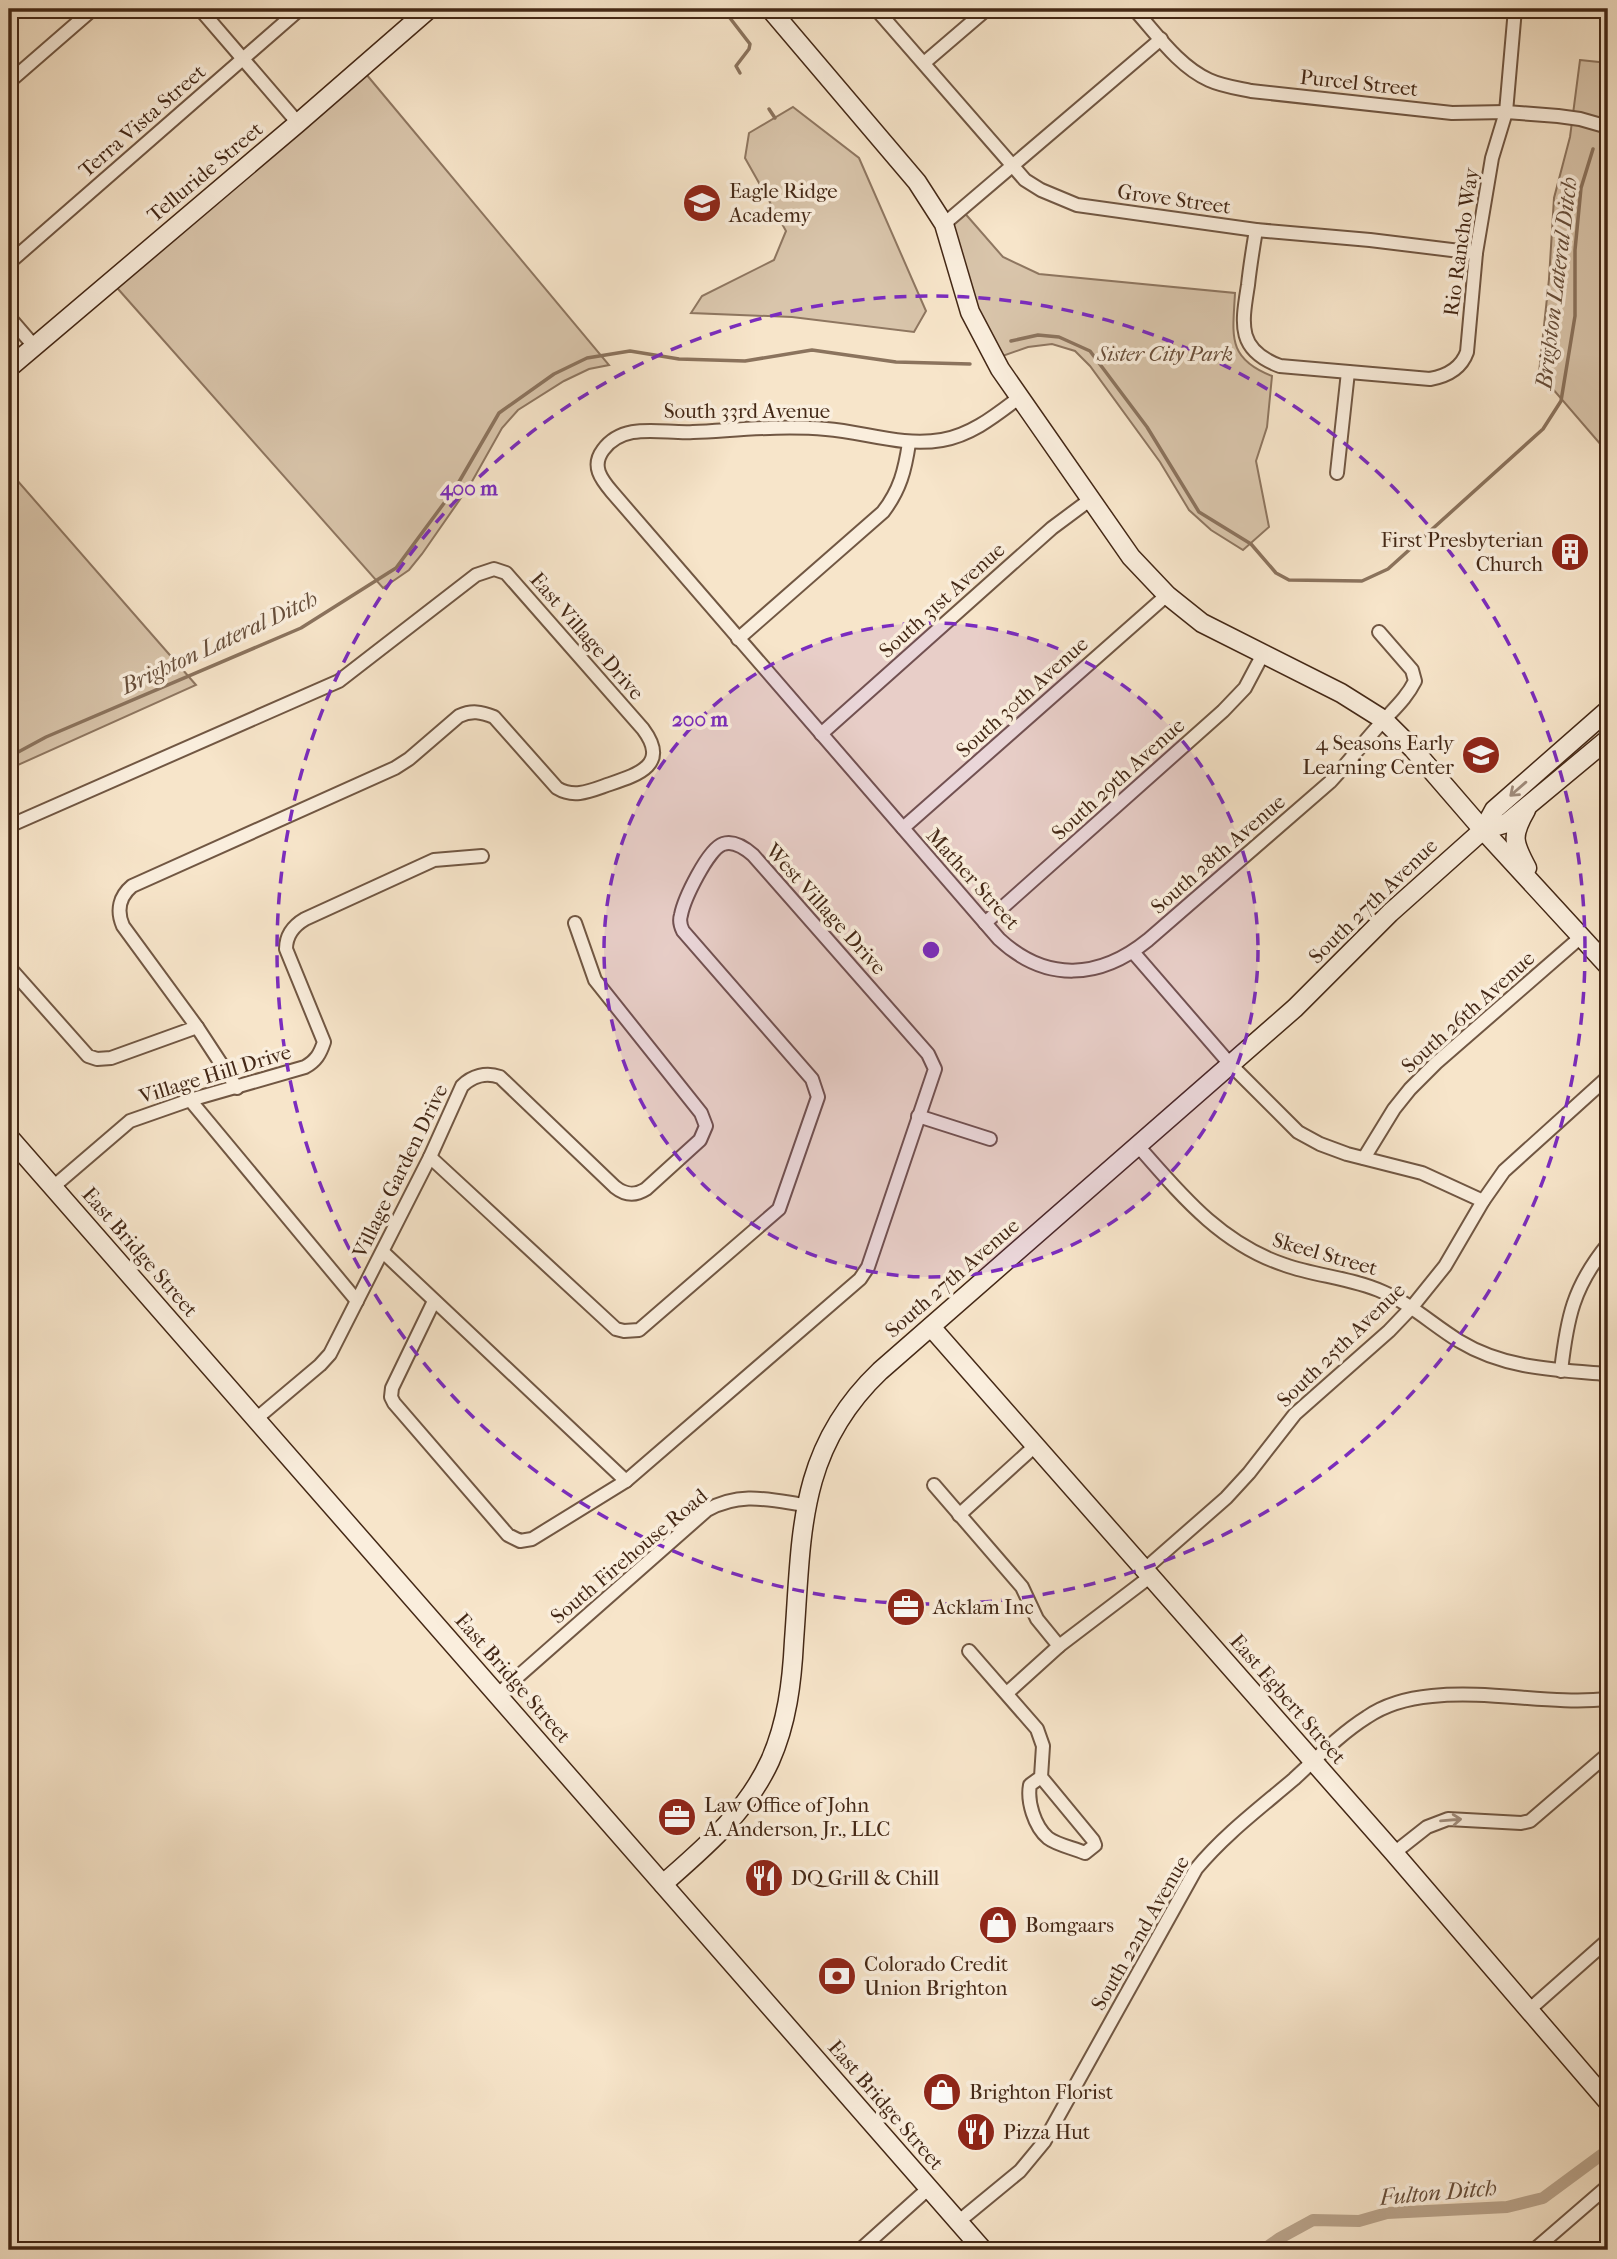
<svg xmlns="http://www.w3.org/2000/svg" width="1617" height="2259" font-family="'IM FELL French Canon',serif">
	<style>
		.green { fill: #d9c5ab; stroke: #8e7660; stroke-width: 2 }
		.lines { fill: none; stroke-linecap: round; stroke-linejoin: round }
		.stream { stroke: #8b735d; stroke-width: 3.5 }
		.canal { stroke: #baa58d; stroke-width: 12 }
		.street-casing { stroke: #715743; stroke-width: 16 }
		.secondary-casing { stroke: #442816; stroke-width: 21 }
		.street { stroke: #faeedd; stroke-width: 12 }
		.secondary { stroke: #faeedd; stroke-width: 18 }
		.oneway { stroke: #9f8b7a }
		.ring { fill: none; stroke: #7b2cbf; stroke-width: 3.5; stroke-dasharray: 12 9 }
		.labels { text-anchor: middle; stroke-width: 7; stroke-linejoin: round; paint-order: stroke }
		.street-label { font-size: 21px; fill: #442816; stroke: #faeedd }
		.poi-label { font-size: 21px; fill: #442816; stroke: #faeedd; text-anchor: start }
		.park-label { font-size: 21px; font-style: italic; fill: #694f3b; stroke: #faeedd }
		.water-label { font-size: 23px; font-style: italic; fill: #674e3a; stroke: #faeedd }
		.centre { fill: #7b2cbf; stroke: #faeedd; stroke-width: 3.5 }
		.ring-label { font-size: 21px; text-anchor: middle; font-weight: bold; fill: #7b2cbf; stroke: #faeedd; stroke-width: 7; stroke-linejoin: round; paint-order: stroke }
	</style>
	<rect width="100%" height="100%" fill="#f7e5ca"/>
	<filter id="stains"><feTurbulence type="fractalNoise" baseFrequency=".00286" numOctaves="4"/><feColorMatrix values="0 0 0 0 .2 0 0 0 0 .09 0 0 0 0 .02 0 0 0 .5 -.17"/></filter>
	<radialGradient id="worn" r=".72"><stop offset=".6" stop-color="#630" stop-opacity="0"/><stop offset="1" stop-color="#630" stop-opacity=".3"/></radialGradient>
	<g class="green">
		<path d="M1580 60 1608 63V453L1539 373 1549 279 1554 198 1570 137Z"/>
		<path d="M361 68 609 365 589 369 564 381 518 410 502 428 470 485 422 554 409 570 383 588 111 281Z"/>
		<path d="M793 107 859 158 926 311 914 332 792 317 691 313 702 296 774 260 786 231 745 158 749 133Z"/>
		<path d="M962 210 1003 257 1039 274 1235 293C1233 335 1226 358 1272 376L1267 427 1256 461 1269 527 1243 550 1211 530 1189 510 1160 462 1090 366 1075 351 1052 344 1028 347 994 359 944 224Z"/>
		<path d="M9 471 196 685 9 769Z"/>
	</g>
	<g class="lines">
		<g class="stream">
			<path d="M723 9 750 44 749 49 736 66 740 73"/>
			<path d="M769 109 775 118"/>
			<path d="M755 221 778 217"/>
			<path d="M1011 341 1038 335 1059 337 1090 351 1147 427 1199 512 1251 544 1276 573 1289 580 1362 581 1388 569 1543 429 1561 401 1575 316V250L1581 188 1593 149"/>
			<path d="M9 757 46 737 301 628 396 568 456 487 499 413 554 374 587 358 630 351 679 359 745 361 812 350 896 362 970 364"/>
		</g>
		<path class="canal" d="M1263 2250 1280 2238 1313 2220 1359 2221 1387 2213 1507 2207 1543 2198 1608 2150"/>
		<defs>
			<g id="street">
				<path d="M200 9 298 123"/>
				<path d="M876 9 1025 180 1041 190 1077 205 1256 230 1370 240 1476 253"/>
				<path d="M1134 9C1156 33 1178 66 1209 80 1222 86 1237 88 1251 91L1452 113 1506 112 1558 116 1580 119 1608 127"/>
				<path d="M924 63 987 9"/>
				<path d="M9 82 93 9"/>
				<path d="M944 224 1161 39"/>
				<path d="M1256 230C1253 248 1250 266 1248 285 1242 323 1236 350 1280 366L1430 379C1447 376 1461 369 1467 352L1476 253 1492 158 1506 112 1515 9"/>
				<path d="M9 263 300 9"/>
				<path d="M9 317 34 346"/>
				<path d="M1020 397C996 415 972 435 942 440 902 447 865 432 826 429 782 425 737 430 693 432 663 434 624 421 603 450 591 466 601 479 612 492L999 939C1046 983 1100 979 1148 940L1330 782C1349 762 1365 740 1384 720 1396 707 1407 697 1415 681L1412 670 1379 632"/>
				<path d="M1337 473 1348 372"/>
				<path d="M738 639 883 512C900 490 905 470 909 443"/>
				<path d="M821 734 1052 528 1091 499"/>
				<path d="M9 826 339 681 476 575 494 569 506 573 643 729C669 764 640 774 610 784 592 790 575 799 557 788L494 717C481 712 472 710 459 716L409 759 395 768 132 886C120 896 116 910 123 926L197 1027 111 1058 97 1059 88 1056 9 967"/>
				<path d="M903 828 1167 595"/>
				<path d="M985 923 1223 711 1245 688 1263 654"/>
				<path d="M1133 952 1230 1064 1298 1132 1320 1144 1347 1154 1422 1173 1483 1201"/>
				<path d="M197 1027 237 1088"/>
				<path d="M190 1100 357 1301"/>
				<path d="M918 1116 990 1139"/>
				<path d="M1138 1146C1181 1195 1221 1244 1285 1265 1316 1276 1352 1278 1383 1292 1411 1304 1433 1325 1459 1341 1505 1369 1556 1370 1608 1374"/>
				<path d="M430 1157 616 1329 624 1331 639 1330 779 1209 818 1097 812 1079 683 931C680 925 679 921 681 915 684 899 708 849 723 844 734 840 745 848 753 855L928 1054 935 1069 868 1267 860 1279 626 1481 532 1539 520 1541 508 1535 394 1403 391 1397 392 1388 434 1301"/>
				<path d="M1364 1158 1394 1109 1410 1089 1436 1063 1582 936"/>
				<path d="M53 1187 130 1121 190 1100 305 1067C316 1061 320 1054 324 1042L286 949C286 935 293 926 305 919L434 860 482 856"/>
				<path d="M383 1252 626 1481"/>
				<path d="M1561 1371C1567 1318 1573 1287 1608 1244"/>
				<path d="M256 1419 320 1365 330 1354 430 1157 462 1086C472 1076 486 1072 500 1077L615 1187C625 1195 635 1196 646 1189L700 1140 706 1126 701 1113 595 980 575 923"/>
				<path d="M934 1485 1022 1587 1037 1619 1059 1646"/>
				<path d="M959 1515 1035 1446"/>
				<path d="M1145 1569 1226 1498 1249 1473 1295 1414 1389 1331 1412 1307 1445 1266 1483 1201 1504 1171 1608 1077"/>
				<path d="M969 1651 1037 1729 1043 1746 1041 1777 1093 1840 1095 1845 1085 1853C1074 1848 1057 1845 1048 1838 1034 1826 1027 1801 1030 1785L1041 1777"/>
				<path d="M1007 1693 1059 1646 1151 1576"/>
				<path d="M497 1695 707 1510C741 1491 770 1500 805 1505"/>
				<path d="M1394 1853 1427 1827 1448 1819 1521 1823 1530 1821 1608 1754"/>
				<path d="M1530 2009 1608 1940"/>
				<path d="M958 2222 1020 2171 1044 2142 1196 1869C1224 1835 1260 1808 1294 1779 1317 1758 1340 1734 1367 1717 1386 1704 1410 1698 1432 1696 1491 1690 1550 1705 1608 1699"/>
				<path d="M860 2250 929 2188"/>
				<path d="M1534 2250 1608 2186"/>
			</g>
			<g id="secondary">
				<path d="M770 9 917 182 944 224 970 312 1000 369 1131 557 1167 595 1202 623 1341 693 1384 720 1413 749 1483 830 1608 966"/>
				<path d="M9 368 298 123 429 9"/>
				<path d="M1526 810C1511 836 1513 842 1527 868"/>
				<path d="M1483 830 1507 823 1608 739"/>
				<path d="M9 1137 983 2250"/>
				<path d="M931 1327 1394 1853 1608 2102"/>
				<path d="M663 1884C705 1847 746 1813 770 1761 787 1723 792 1682 794 1641 802 1535 797 1450 880 1371L1295 1008 1390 913 1483 830 1494 810 1608 710"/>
			</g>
		</defs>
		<use href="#street" class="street-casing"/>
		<use href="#secondary" class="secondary-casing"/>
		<use href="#street" class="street"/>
		<use href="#secondary" class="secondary"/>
	</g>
	<defs><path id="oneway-shaft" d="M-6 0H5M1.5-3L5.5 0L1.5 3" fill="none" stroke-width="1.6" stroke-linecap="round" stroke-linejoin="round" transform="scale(1.75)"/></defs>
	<g class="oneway">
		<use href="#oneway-shaft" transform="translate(1518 789) rotate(139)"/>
		<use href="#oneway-shaft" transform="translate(1451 1820) rotate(-5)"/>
	</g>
	<circle cx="931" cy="950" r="327" fill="#7b2cbf" fill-opacity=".12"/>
	<g class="ring">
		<circle cx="931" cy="950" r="327"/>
		<circle cx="931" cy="950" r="654"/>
	</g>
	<defs>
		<symbol id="school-disc" viewBox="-11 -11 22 22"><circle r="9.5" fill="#8f2418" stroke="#faeedd"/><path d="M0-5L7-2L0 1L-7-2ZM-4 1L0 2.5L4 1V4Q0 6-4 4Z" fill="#fff"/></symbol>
		<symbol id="building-disc" viewBox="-11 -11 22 22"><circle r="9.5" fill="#8f2418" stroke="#faeedd"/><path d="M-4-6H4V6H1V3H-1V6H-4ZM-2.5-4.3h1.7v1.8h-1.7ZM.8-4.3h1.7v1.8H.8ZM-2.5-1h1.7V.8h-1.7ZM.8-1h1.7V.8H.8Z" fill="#fff"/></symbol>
		<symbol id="office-disc" viewBox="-11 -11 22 22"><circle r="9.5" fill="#8f2418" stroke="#faeedd"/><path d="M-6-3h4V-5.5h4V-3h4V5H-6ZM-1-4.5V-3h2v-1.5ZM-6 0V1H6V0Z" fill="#fff"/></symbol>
		<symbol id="restaurant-disc" viewBox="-11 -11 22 22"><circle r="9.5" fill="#8f2418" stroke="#faeedd"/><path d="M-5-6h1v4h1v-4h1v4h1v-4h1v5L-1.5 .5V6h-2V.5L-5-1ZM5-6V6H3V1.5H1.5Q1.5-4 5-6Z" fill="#fff"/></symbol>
		<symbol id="shop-disc" viewBox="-11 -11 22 22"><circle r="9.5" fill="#8f2418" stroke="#faeedd"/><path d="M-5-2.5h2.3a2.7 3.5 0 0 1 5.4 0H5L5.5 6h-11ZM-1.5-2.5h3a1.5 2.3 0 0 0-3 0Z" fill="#fff"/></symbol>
		<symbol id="bank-disc" viewBox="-11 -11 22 22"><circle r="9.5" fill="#8f2418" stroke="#faeedd"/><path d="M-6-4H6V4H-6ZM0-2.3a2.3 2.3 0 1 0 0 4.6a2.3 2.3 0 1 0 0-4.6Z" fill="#fff"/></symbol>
	</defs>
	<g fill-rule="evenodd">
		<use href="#school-disc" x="680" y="181" width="44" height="44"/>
		<use href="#building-disc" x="1548" y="530" width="44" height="44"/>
		<use href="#school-disc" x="1459" y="733" width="44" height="44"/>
		<use href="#office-disc" x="884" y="1585" width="44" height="44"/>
		<use href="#office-disc" x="655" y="1795" width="44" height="44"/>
		<use href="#restaurant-disc" x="742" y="1856" width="44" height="44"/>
		<use href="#shop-disc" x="976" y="1903" width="44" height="44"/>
		<use href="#bank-disc" x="815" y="1954" width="44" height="44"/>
		<use href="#shop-disc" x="920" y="2070" width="44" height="44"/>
		<use href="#restaurant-disc" x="954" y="2110" width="44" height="44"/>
	</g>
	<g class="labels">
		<g class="street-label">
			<text transform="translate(1359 83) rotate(6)" y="7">Purcel Street</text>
			<text transform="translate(142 121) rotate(-41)" y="7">Terra Vista Street</text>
			<text transform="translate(205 172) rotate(-40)" y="7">Telluride Street</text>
			<text transform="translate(1174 199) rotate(8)" y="7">Grove Street</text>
			<text transform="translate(1461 242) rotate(-82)" y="7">Rio Rancho Way</text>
			<text x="747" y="418">South 33rd Avenue</text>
			<text transform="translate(942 600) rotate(-42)" y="7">South 31st Avenue</text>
			<text transform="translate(587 636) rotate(49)" y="7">East Village Drive</text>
			<text transform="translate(1022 697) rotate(-42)" y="7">South 30th Avenue</text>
			<text transform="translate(1118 779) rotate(-42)" y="7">South 29th Avenue</text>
			<text transform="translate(1218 854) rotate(-41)" y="7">South 28th Avenue</text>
			<text transform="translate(973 879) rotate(48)" y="7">Mather Street</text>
			<text transform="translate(1373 901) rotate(-44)" y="7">South 27th Avenue</text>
			<text transform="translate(826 909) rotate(48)" y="7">West Village Drive</text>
			<text transform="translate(1468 1012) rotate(-42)" y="7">South 26th Avenue</text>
			<text transform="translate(215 1074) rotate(-17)" y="7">Village Hill Drive</text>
			<text transform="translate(400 1171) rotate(-64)" y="7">Village Garden Drive</text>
			<text transform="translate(140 1252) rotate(49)" y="7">East Bridge Street</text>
			<text transform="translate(1325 1254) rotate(16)" y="7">Skeel Street</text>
			<text transform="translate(952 1278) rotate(-41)" y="7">South 27th Avenue</text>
			<text transform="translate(1341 1345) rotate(-44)" y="7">South 25th Avenue</text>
			<text transform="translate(629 1556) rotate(-40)" y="7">South Firehouse Road</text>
			<text transform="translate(513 1678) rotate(49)" y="7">East Bridge Street</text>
			<text transform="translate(1288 1699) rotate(49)" y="7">East Egbert Street</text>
			<text transform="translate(1140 1933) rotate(-60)" y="7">South 22nd Avenue</text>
			<text transform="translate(886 2105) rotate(49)" y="7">East Bridge Street</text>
		</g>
		<g class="poi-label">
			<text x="729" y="198">Eagle Ridge<tspan x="729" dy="24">Academy</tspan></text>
			<text x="1543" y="547" text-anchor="end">First Presbyterian<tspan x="1543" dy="24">Church</tspan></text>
			<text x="1454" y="750" text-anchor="end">4 Seasons Early<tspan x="1454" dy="24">Learning Center</tspan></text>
			<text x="933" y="1614">Acklam Inc</text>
			<text x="704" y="1812">Law Office of John<tspan x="704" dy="24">A. Anderson, Jr., LLC</tspan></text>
			<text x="791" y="1885">DQ Grill &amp; Chill</text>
			<text x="1025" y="1932">Bomgaars</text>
			<text x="864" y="1971">Colorado Credit<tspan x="864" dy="24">Union Brighton</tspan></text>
			<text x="969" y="2099">Brighton Florist</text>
			<text x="1003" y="2139">Pizza Hut</text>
		</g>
		<g class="park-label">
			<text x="1165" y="361">Sister City Park</text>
		</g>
		<g class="water-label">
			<text transform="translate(1556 283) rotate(-83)" y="8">Brighton Lateral Ditch</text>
			<text transform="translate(219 642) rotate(-25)" y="8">Brighton Lateral Ditch</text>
			<text transform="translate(1438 2192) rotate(-5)" y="8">Fulton Ditch</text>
		</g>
	</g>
	<circle cx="931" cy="950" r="10" class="centre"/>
	<g class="ring-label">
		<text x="469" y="495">400 m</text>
		<text x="700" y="726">200 m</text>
	</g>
	<rect width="1617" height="2259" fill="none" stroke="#f7e5ca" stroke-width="35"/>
	<rect x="10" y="10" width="1596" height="2238" fill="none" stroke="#442816" stroke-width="3.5"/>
	<rect x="18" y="18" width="1582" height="2224" fill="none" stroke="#442816" stroke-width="2"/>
	<rect width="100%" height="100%" filter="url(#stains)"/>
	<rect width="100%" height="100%" fill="url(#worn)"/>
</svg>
